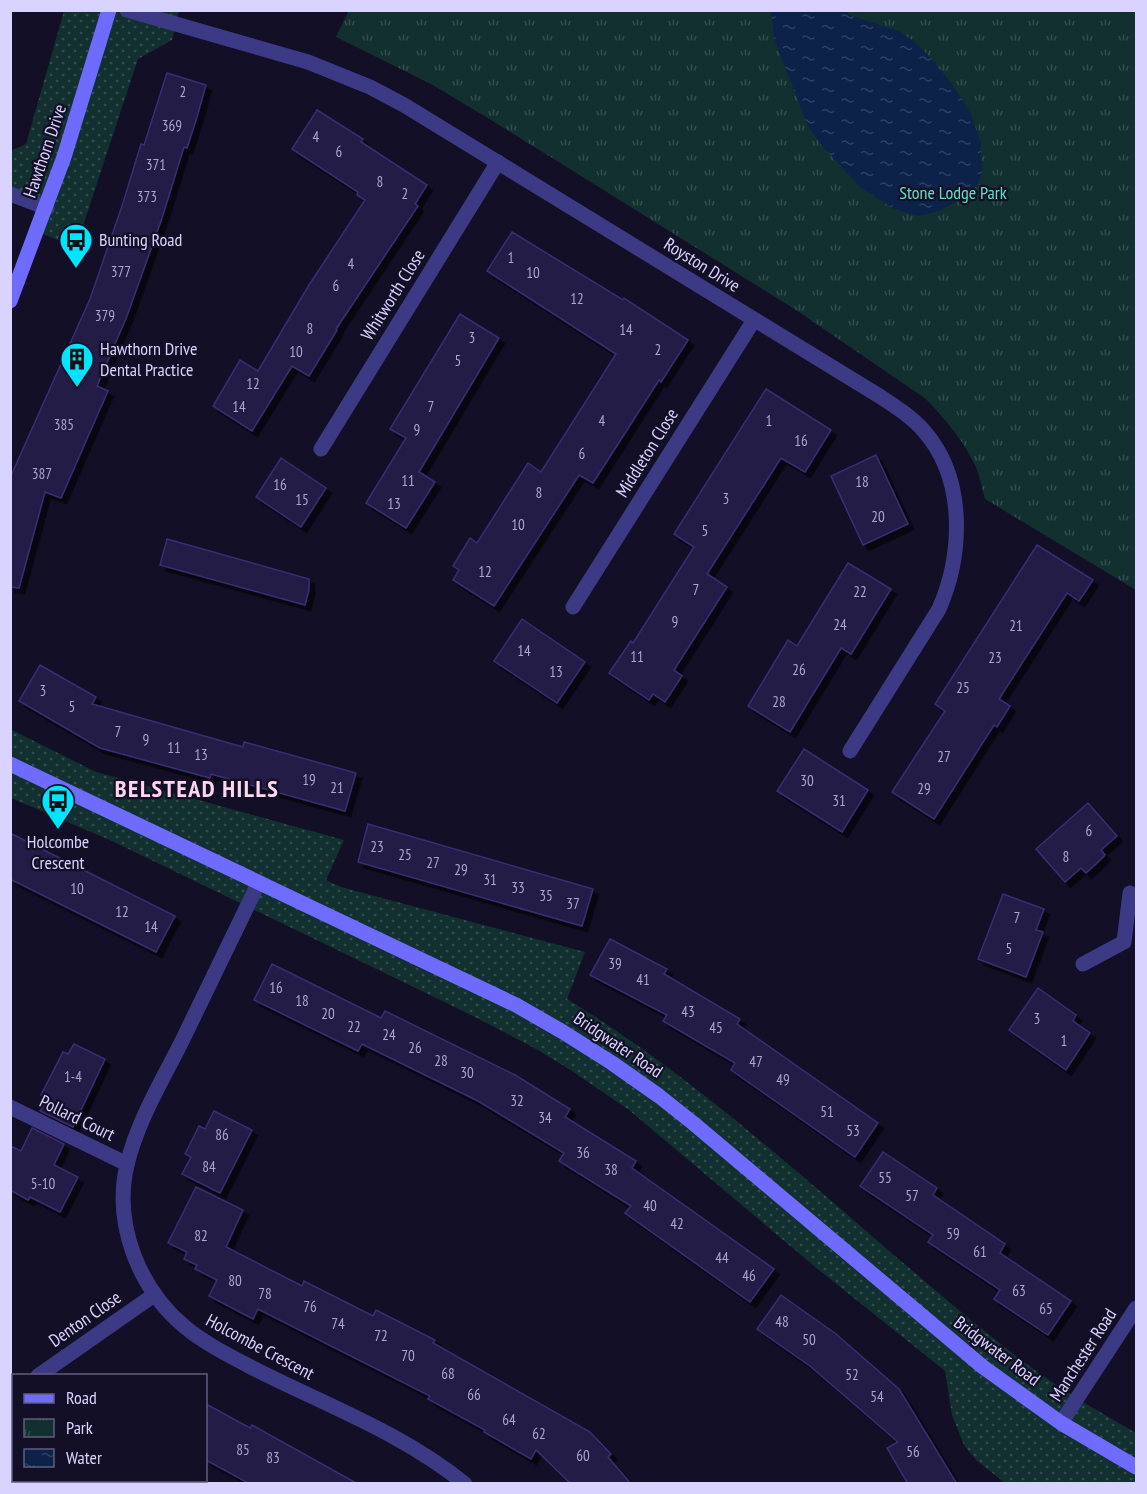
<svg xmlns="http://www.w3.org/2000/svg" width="1147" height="1494" font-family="'PT Sans Narrow',sans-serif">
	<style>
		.grass { fill: url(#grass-dots) }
		.park { fill: url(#park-tufts) }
		.water { fill: url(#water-ripples) }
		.building { fill: #241b47; stroke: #3b2d73; stroke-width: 1.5; filter: url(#shadow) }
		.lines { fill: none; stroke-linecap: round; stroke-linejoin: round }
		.street { stroke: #3d3a85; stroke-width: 15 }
		.secondary { stroke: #6f6bff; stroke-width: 15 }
		.labels { text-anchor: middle; stroke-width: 4.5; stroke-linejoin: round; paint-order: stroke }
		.number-label { font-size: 15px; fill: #aca6d1 }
		.street-label { font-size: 18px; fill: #d9d4ff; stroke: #130f26 }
		.park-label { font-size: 18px; fill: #5fe0c0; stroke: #130f26 }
		.poi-label { font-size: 18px; fill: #d9d4ff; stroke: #130f26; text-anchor: start }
		.district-label { font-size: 24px; font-weight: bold; letter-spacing: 1.5px; fill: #ffd6f0; stroke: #130f26 }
	</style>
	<defs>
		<pattern id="grass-dots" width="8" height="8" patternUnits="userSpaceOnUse" patternTransform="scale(1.5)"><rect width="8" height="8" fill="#12302f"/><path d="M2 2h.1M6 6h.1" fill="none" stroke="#344d4e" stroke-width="1.8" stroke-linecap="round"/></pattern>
		<pattern id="park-tufts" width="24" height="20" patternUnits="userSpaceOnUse" patternTransform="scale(1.5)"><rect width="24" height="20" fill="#12302f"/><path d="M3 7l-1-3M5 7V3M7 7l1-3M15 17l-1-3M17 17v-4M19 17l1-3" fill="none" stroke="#344d4e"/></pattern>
		<pattern id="water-ripples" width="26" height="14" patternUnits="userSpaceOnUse" patternTransform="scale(1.5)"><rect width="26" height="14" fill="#0c2248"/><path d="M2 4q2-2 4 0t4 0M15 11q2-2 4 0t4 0" fill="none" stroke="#2f4163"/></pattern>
		<filter id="shadow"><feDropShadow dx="5.5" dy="5.5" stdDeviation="0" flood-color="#0009"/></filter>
	</defs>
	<rect width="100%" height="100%" fill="#130f26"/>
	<g class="grass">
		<path d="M64 11H179L172 40 138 59 76 247 37 232 46 208 11 194 10 151 26 144Z"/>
		<path d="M10 729 96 772 344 840 326 880 341 887 585 952 567 999C688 1073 795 1170 902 1262 948 1301 994 1341 1043 1376 1073 1397 1105 1415 1136 1433V1483H1005L976 1460 964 1445 952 1415 945 1371 814 1266 629 1110 572 1071 538 1050 471 1015 395 978 112 841 11 798Z"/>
	</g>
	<path class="park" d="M349 10 1136 11V590L985 499C982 489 980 477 976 467 964 441 945 419 926 399L796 310 491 120 431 84 336 37Z"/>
	<path class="water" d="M771 11H844L850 15 901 32 916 43 933 60 956 90 971 114 981 143 982 171 978 185 963 199 936 212 918 216 892 208 860 187 821 145 807 124 774 38Z"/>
	<g class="building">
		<path d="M167 73 206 85 197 117 187 148 184 147 162 218 127 316 97 386 108 391 61 498 45 492 19 588 10 587V478L90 299 123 203 141 144 144 145Z"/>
		<path d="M317 110 363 139 361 142 427 185 415 204 418 206 336 329 337 330 309 376 292 366 252 431 213 406 240 360 258 371 309 285 365 200 357 195 358 192 292 149Z"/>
		<path d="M512 232 623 300 624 298 688 340 661 382 659 380 593 483 579 475 494 606 453 580 459 570 453 566 470 538 477 543 528 463 541 472 616 354 487 271Z"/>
		<path d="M460 314 499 338 419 472 435 482 406 528 366 503 406 438 390 429Z"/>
		<path d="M766 389 831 430 805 472 781 458 707 574 727 587 674 670 682 676 665 702 653 694 649 700 609 673 631 641 633 643 694 547 674 534Z"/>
		<path d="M876 455 908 524 863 545 831 476Z"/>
		<path d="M281 458 326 488 301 527 256 497Z"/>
		<path d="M167 539 309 579V590L305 605 160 565Z"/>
		<path d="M1037 545 1093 580 1079 601 1067 593 999 699 1010 706 997 727 994 725 934 819 892 792 945 711 935 704Z"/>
		<path d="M848 563 891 589 851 654 841 648 790 732 748 706 788 640 797 646Z"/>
		<path d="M522 619 585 662 557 703 494 661Z"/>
		<path d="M40 665 96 697 92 704 243 747 244 742 356 773 345 811 211 774 210 778 100 748 19 701Z"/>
		<path d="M804 749 868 790 842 832 777 791Z"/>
		<path d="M1088 803 1117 836 1101 850 1105 855 1096 864 1086 873 1081 868 1065 882 1036 849Z"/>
		<path d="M368 824 593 889 582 926 358 862Z"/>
		<path d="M10 833 175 916 156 952 10 879Z"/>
		<path d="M1003 894 1044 909 1036 930 1043 932 1026 977 978 959Z"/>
		<path d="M610 939 667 969 664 974 740 1019 737 1024 878 1123 855 1157 731 1070 735 1063 663 1021 667 1015 590 975Z"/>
		<path d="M272 964 381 1018 385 1011 515 1075 570 1109 565 1117 636 1161 632 1168 774 1269 750 1302 625 1213 631 1206 559 1161 564 1153 478 1101 362 1044 358 1051 254 1000Z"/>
		<path d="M1038 988 1076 1015 1073 1021 1090 1033 1066 1070 1009 1030Z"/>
		<path d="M74 1044 105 1059 73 1127 40 1111 47 1098 41 1095 63 1052 68 1054Z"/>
		<path d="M214 1111 252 1130 220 1193 182 1174 191 1157 185 1154 199 1126 205 1129Z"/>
		<path d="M32 1128 64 1144 54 1165 78 1177 60 1212 30 1197 28 1200 10 1190V1146L21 1151Z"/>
		<path d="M883 1152 937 1188 933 1195 1005 1244 1000 1253 1071 1301 1048 1335 994 1299 1000 1290 928 1242 933 1235 860 1186Z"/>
		<path d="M196 1187 243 1210 226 1247 302 1286 304 1281 373 1316 376 1310 435 1340 433 1343 590 1432 611 1454 608 1457 631 1484H571L536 1450 531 1459 484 1432 485 1430 428 1399 430 1396 258 1309 253 1319 209 1296 217 1280 195 1269 197 1265 184 1259 187 1252 168 1243Z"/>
		<path d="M781 1295 836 1334 899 1389 957 1484H908L887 1448 898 1442 810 1366 757 1329Z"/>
		<path d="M206 1404 250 1428 252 1425 358 1484H250L206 1460Z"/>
	</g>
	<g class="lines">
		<g class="street">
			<path d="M127 10 308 62 370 87 404 105 881 397C896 407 912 417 924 431 966 479 963 554 939 609L850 751"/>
			<path d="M10 194 47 208"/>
			<path d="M321 449 498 162"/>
			<path d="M573 607 754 320"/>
			<path d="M259 882C233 935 208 988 182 1041 162 1081 137 1122 127 1165 113 1224 139 1289 185 1327 203 1342 226 1354 247 1365 320 1403 400 1431 465 1484"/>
			<path d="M1083 964 1124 942 1130 893"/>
			<path d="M10 1107 127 1164"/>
			<path d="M38 1376 154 1295"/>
			<path d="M10 1395 14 1393"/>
			<path d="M1061 1423 1136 1308"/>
		</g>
		<g class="secondary">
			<path d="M10 301 64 157 109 10"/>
			<path d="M10 764 516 1005 563 1032 612 1063 659 1096 693 1123 983 1367 1061 1423 1136 1467"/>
		</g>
	</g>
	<defs>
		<symbol id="bus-pin" viewBox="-11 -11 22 30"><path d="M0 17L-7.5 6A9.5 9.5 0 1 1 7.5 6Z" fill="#00e5ff" stroke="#130f26"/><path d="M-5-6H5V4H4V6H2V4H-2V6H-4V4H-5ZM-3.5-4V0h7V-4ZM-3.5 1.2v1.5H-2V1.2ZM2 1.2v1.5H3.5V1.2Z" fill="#111"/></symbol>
		<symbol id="building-pin" viewBox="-11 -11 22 30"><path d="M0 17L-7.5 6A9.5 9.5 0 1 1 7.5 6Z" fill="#00e5ff" stroke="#130f26"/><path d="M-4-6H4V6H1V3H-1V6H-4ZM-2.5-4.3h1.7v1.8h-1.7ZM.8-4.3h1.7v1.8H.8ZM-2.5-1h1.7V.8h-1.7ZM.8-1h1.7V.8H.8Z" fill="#111"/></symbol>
	</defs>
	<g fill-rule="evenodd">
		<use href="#bus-pin" x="57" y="221" width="38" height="52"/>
		<use href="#building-pin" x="58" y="340" width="38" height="52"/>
		<use href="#bus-pin" x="39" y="782" width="38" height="52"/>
	</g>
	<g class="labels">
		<g class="number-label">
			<text x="183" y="97">2</text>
			<text x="172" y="131">369</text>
			<text x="316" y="142">4</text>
			<text x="339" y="157">6</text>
			<text x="156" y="170">371</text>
			<text x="380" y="187">8</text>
			<text x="405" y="199">2</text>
			<text x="147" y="202">373</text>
			<text x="511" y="263">1</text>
			<text x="351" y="269">4</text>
			<text x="121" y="277">377</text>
			<text x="533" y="278">10</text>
			<text x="336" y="291">6</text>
			<text x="577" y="304">12</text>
			<text x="105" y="321">379</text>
			<text x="310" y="334">8</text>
			<text x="626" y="335">14</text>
			<text x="472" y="343">3</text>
			<text x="658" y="355">2</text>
			<text x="296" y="357">10</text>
			<text x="458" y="366">5</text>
			<text x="253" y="389">12</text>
			<text x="239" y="412">14</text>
			<text x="431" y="412">7</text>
			<text x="602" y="426">4</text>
			<text x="769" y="426">1</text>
			<text x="64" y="430">385</text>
			<text x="417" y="435">9</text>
			<text x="801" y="446">16</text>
			<text x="582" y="459">6</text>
			<text x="42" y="479">387</text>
			<text x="408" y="486">11</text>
			<text x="862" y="487">18</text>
			<text x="280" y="490">16</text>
			<text x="539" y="498">8</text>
			<text x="726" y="504">3</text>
			<text x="302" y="505">15</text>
			<text x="394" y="509">13</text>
			<text x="878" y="522">20</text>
			<text x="518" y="530">10</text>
			<text x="705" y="536">5</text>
			<text x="485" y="577">12</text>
			<text x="696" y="595">7</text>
			<text x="860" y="597">22</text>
			<text x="675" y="627">9</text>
			<text x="840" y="630">24</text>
			<text x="1016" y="631">21</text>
			<text x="524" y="656">14</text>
			<text x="637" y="662">11</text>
			<text x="995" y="663">23</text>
			<text x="799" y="675">26</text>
			<text x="556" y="677">13</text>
			<text x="963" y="693">25</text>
			<text x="43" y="696">3</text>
			<text x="779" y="707">28</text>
			<text x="72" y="712">5</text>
			<text x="118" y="737">7</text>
			<text x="146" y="745">9</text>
			<text x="174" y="753">11</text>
			<text x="201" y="760">13</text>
			<text x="944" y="762">27</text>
			<text x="309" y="785">19</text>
			<text x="807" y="786">30</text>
			<text x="337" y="793">21</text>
			<text x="924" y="794">29</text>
			<text x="839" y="806">31</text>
			<text x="1089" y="836">6</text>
			<text x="377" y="852">23</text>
			<text x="405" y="860">25</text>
			<text x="1066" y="862">8</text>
			<text x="433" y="868">27</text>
			<text x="461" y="875">29</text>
			<text x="490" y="885">31</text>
			<text x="518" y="893">33</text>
			<text x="77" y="894">10</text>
			<text x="546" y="901">35</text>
			<text x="573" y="909">37</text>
			<text x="122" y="917">12</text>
			<text x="1017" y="923">7</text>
			<text x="151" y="932">14</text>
			<text x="1009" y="954">5</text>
			<text x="615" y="969">39</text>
			<text x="643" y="985">41</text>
			<text x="276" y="993">16</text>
			<text x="302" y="1006">18</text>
			<text x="688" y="1017">43</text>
			<text x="328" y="1019">20</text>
			<text x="1037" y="1024">3</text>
			<text x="354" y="1032">22</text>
			<text x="716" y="1033">45</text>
			<text x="389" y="1040">24</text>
			<text x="1064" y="1046">1</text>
			<text x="415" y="1053">26</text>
			<text x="441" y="1066">28</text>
			<text x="756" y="1067">47</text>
			<text x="467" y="1078">30</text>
			<text x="73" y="1082">1-4</text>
			<text x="783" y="1085">49</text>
			<text x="517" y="1106">32</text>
			<text x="827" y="1117">51</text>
			<text x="545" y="1123">34</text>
			<text x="853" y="1136">53</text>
			<text x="222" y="1140">86</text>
			<text x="583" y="1158">36</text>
			<text x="209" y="1172">84</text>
			<text x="611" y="1175">38</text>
			<text x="885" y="1183">55</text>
			<text x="43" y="1189">5-10</text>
			<text x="912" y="1201">57</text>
			<text x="650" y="1211">40</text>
			<text x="677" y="1229">42</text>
			<text x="953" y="1239">59</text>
			<text x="201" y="1241">82</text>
			<text x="980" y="1257">61</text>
			<text x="722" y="1263">44</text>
			<text x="749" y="1281">46</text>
			<text x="235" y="1286">80</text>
			<text x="1019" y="1296">63</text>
			<text x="265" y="1299">78</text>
			<text x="310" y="1312">76</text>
			<text x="1046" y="1314">65</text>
			<text x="782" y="1327">48</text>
			<text x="338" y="1329">74</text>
			<text x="381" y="1341">72</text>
			<text x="809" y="1345">50</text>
			<text x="408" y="1361">70</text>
			<text x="448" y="1379">68</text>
			<text x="852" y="1380">52</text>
			<text x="474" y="1400">66</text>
			<text x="877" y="1402">54</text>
			<text x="509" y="1425">64</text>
			<text x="539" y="1439">62</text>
			<text x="243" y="1455">85</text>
			<text x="913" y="1457">56</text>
			<text x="583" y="1461">60</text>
			<text x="273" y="1463">83</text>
		</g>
		<g class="street-label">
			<text transform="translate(45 151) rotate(-71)" y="6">Hawthorn Drive</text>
			<text transform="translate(702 265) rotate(32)" y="6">Royston Drive</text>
			<text transform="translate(393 295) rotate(-58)" y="6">Whitworth Close</text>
			<text transform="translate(647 453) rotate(-58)" y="6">Middleton Close</text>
			<text transform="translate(618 1045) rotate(34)" y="6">Bridgwater Road</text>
			<text transform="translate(77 1118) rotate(26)" y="6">Pollard Court</text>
			<text transform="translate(85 1319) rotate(-35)" y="6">Denton Close</text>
			<text transform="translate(260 1347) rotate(28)" y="6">Holcombe Crescent</text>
			<text transform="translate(997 1351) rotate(37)" y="6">Bridgwater Road</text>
			<text transform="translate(1083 1355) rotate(-57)" y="6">Manchester Road</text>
		</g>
		<g class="park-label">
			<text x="953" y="199">Stone Lodge Park</text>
		</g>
		<g class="poi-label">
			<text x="99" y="246">Bunting Road</text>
			<text x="100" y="355">Hawthorn Drive<tspan x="100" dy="21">Dental Practice</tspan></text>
			<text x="58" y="848" text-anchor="middle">Holcombe<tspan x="58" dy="21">Crescent</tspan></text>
		</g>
		<g class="district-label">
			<text x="197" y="797">BELSTEAD HILLS</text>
		</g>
	</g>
	<rect width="1147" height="1494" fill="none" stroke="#d9d4ff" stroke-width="24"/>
	<rect x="12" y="1374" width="195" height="108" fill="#130f26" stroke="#625e7d" stroke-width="1.5"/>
	<rect x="24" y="1394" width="30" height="9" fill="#6f6bff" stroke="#625e7d" stroke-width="1.5"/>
	<text x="66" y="1404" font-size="18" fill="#d9d4ff">Road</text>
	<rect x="24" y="1419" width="30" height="18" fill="url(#park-tufts)" stroke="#625e7d" stroke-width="1.5"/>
	<text x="66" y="1434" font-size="18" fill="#d9d4ff">Park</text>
	<rect x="24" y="1449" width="30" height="18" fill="url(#water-ripples)" stroke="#625e7d" stroke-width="1.5"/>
	<text x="66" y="1464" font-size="18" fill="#d9d4ff">Water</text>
</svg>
